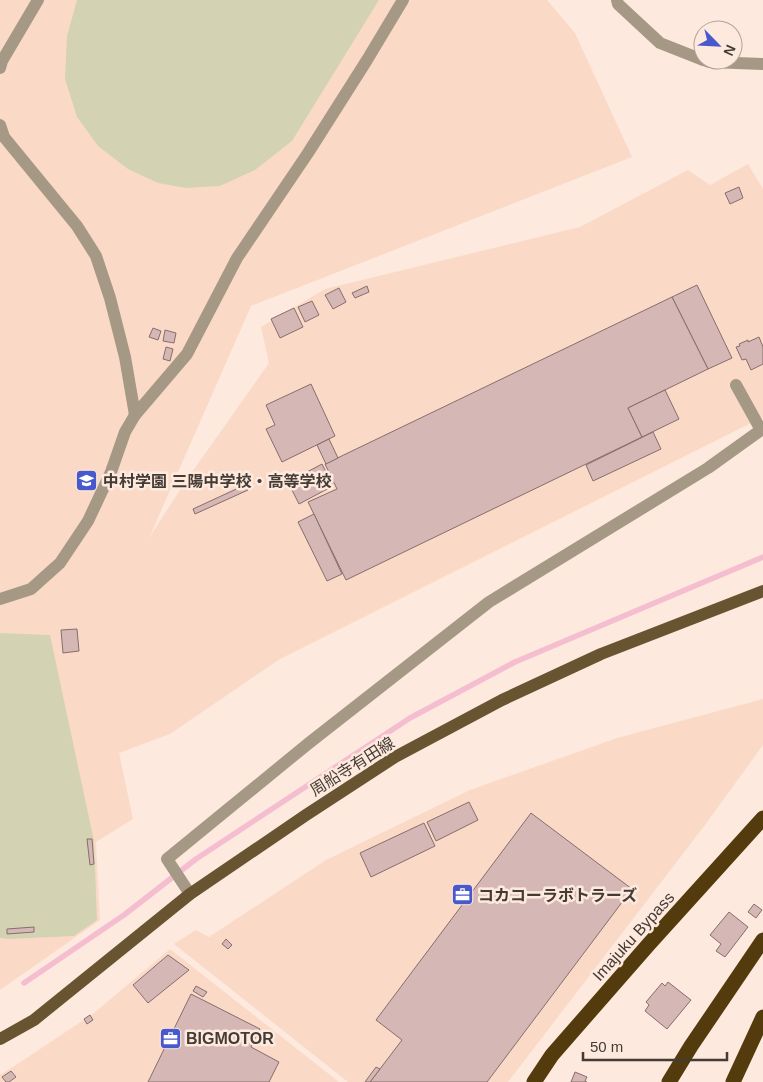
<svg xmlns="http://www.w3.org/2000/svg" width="763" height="1082" font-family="Arial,'Noto Sans JP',sans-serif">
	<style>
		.built { fill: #fadac7 }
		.green { fill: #d3d3b3 }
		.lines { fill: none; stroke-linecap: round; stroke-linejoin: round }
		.stream { stroke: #f5bdd0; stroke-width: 5.5 }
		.building { fill: #d5b8b5; stroke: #876d6b }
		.minor { stroke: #a59986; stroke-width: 12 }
		.major { stroke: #685430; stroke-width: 12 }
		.highway { stroke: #533b0d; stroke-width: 15 }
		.labels { text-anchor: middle; stroke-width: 5; stroke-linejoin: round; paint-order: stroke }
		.poi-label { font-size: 16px; font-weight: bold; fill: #443b35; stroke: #fde9dd; text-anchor: start }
		.street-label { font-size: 16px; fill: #443b35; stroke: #fde9dd }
	</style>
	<rect width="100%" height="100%" fill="#fde9dd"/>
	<g class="built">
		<path d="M0 0H547L575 33 632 157 251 306 149 538 185 482 269 363 261 327 325 289 580 227 688 170 710 185 748 164 763 189V417L280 659 170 734 119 753 133 819 96 842 100 920 0 990Z"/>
		<path d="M763 699V745L705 825 508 1082H348L174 944 196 930 209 937 326 860 470 790 617 738Z"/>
		<path d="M170 949 339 1082H0V1075L19 1063 94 1013Z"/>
	</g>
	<g class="green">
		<path d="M77 0H379L292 141 255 170 220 186 186 188 158 183 128 169 98 146 77 117 65 79 67 36Z"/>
		<path d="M0 633 50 635 94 841 97 920 74 936 9 939 0 938Z"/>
	</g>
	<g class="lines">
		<path class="stream" d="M24 983 124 915 196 859 410 718 515 662 763 557"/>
	</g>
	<g class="building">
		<path d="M739 187 743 198 730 204 725 193Z"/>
		<path d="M697 285 732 358 708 369 672 297Z"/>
		<path d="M367 286 369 292 355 298 352 293Z"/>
		<path d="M339 288 346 302 333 309 325 295Z"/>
		<path d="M672 297 708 369 628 408 642 437 346 580 308 502 337 489 325 464Z"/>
		<path d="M312 301 319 315 305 322 298 307Z"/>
		<path d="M294 308 303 327 280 338 271 319Z"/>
		<path d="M153 328 161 331 158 340 149 337Z"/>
		<path d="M165 330 176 333 174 343 163 341Z"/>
		<path d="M759 337 763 347V364L751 370 746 359 742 360 736 347 740 346 739 344 748 340V342Z"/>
		<path d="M166 347 173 349 170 361 163 359Z"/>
		<path d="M311 384 335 436 282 462 266 429 275 425 266 405Z"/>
		<path d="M665 390 679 419 642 437 628 408Z"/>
		<path d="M653 432 661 449 593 481 586 465Z"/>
		<path d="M329 439 338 458 326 464 317 445Z"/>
		<path d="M322 464 333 486 299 504 288 482Z"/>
		<path d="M245 485 248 490 195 514 193 509Z"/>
		<path d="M314 514 342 574 327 581 298 522Z"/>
		<path d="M77 629 79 651 63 653 61 630Z"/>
		<path d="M469 802 478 820 436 841 427 822Z"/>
		<path d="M531 813 632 889 487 1082H370L402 1040 376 1020Z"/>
		<path d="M424 823 435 846 371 877 360 853Z"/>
		<path d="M87 839H92L94 864 90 865Z"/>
		<path d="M754 904 762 910 756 918 748 912Z"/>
		<path d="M729 912 748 927 725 957 716 951 721 944 710 935Z"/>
		<path d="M34 927V932L7 934V929Z"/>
		<path d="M226 939 232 945 228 949 222 944Z"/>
		<path d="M168 955 189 970 148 1003 133 985Z"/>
		<path d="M668 982 691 1000 667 1029 645 1011 649 1005 646 1002 662 983 665 986Z"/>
		<path d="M196 986 207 992 203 997 193 991Z"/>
		<path d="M191 994 260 1029 251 1047 279 1062 269 1082H148Z"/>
		<path d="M90 1015 93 1020 87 1024 84 1019Z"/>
		<path d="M376 1067 380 1069 370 1082H365Z"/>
		<path d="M11 1071 16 1077 9 1082H6L2 1077Z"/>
		<path d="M575 1072 587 1077 585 1081 587 1082H571Z"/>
	</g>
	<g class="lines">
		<g class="minor">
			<path d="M617 0 618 4 660 43 703 60"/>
			<path d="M704 60 709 62 763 64"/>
			<path d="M0 68 2 61 38 0"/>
			<path d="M0 125 4 137 77 226 96 256 110 298 125 357 135 415 187 354 237 258 308 153 367 60 403 0"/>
			<path d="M0 599 31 589 60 563 88 521 111 472 125 432 135 415"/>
			<path d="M190 894 167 859 309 743 489 602 708 468 761 430 736 385"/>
		</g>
		<path class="major" d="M0 1039 34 1020 190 894 306 815 395 757 502 700 601 654 763 591"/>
		<g class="highway">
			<path d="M534 1082 552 1055 649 944 763 818"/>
			<path d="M669 1082 691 1046 763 940"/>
			<path d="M733 1082 763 1017"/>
		</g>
	</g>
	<defs>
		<symbol id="school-square" viewBox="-11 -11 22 22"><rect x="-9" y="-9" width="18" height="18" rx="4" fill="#4958cd" stroke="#fde9dd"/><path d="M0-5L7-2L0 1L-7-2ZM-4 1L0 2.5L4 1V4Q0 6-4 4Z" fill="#fff"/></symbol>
		<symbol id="office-square" viewBox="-11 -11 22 22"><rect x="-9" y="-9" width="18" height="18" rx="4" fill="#4958cd" stroke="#fde9dd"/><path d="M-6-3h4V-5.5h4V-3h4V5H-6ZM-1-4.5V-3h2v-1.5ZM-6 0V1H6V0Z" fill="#fff"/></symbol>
	</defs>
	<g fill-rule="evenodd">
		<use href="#school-square" x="74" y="468" width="25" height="25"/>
		<use href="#office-square" x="450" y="882" width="25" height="25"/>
		<use href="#office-square" x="158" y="1026" width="25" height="25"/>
	</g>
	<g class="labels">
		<g class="poi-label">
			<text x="103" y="487">中村学園 三陽中学校・高等学校</text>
			<text x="478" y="901">コカコーラボトラーズ</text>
			<text x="186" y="1044">BIGMOTOR</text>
		</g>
		<g class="street-label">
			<text transform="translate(352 766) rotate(-32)" y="6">周船寺有田線</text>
			<text transform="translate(633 936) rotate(-48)" y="6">Imajuku Bypass</text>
		</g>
	</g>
	<g transform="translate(718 45) rotate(114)"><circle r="24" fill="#fde9dd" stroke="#b3a39a"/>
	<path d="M0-4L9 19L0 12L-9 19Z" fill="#4958cd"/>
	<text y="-8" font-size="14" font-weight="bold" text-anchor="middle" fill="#443b35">N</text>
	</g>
	<path d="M583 1052v8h144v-8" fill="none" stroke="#443b35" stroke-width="2.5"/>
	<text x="590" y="1052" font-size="15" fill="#443b35" stroke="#fde9dd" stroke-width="4" paint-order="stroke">50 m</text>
</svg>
